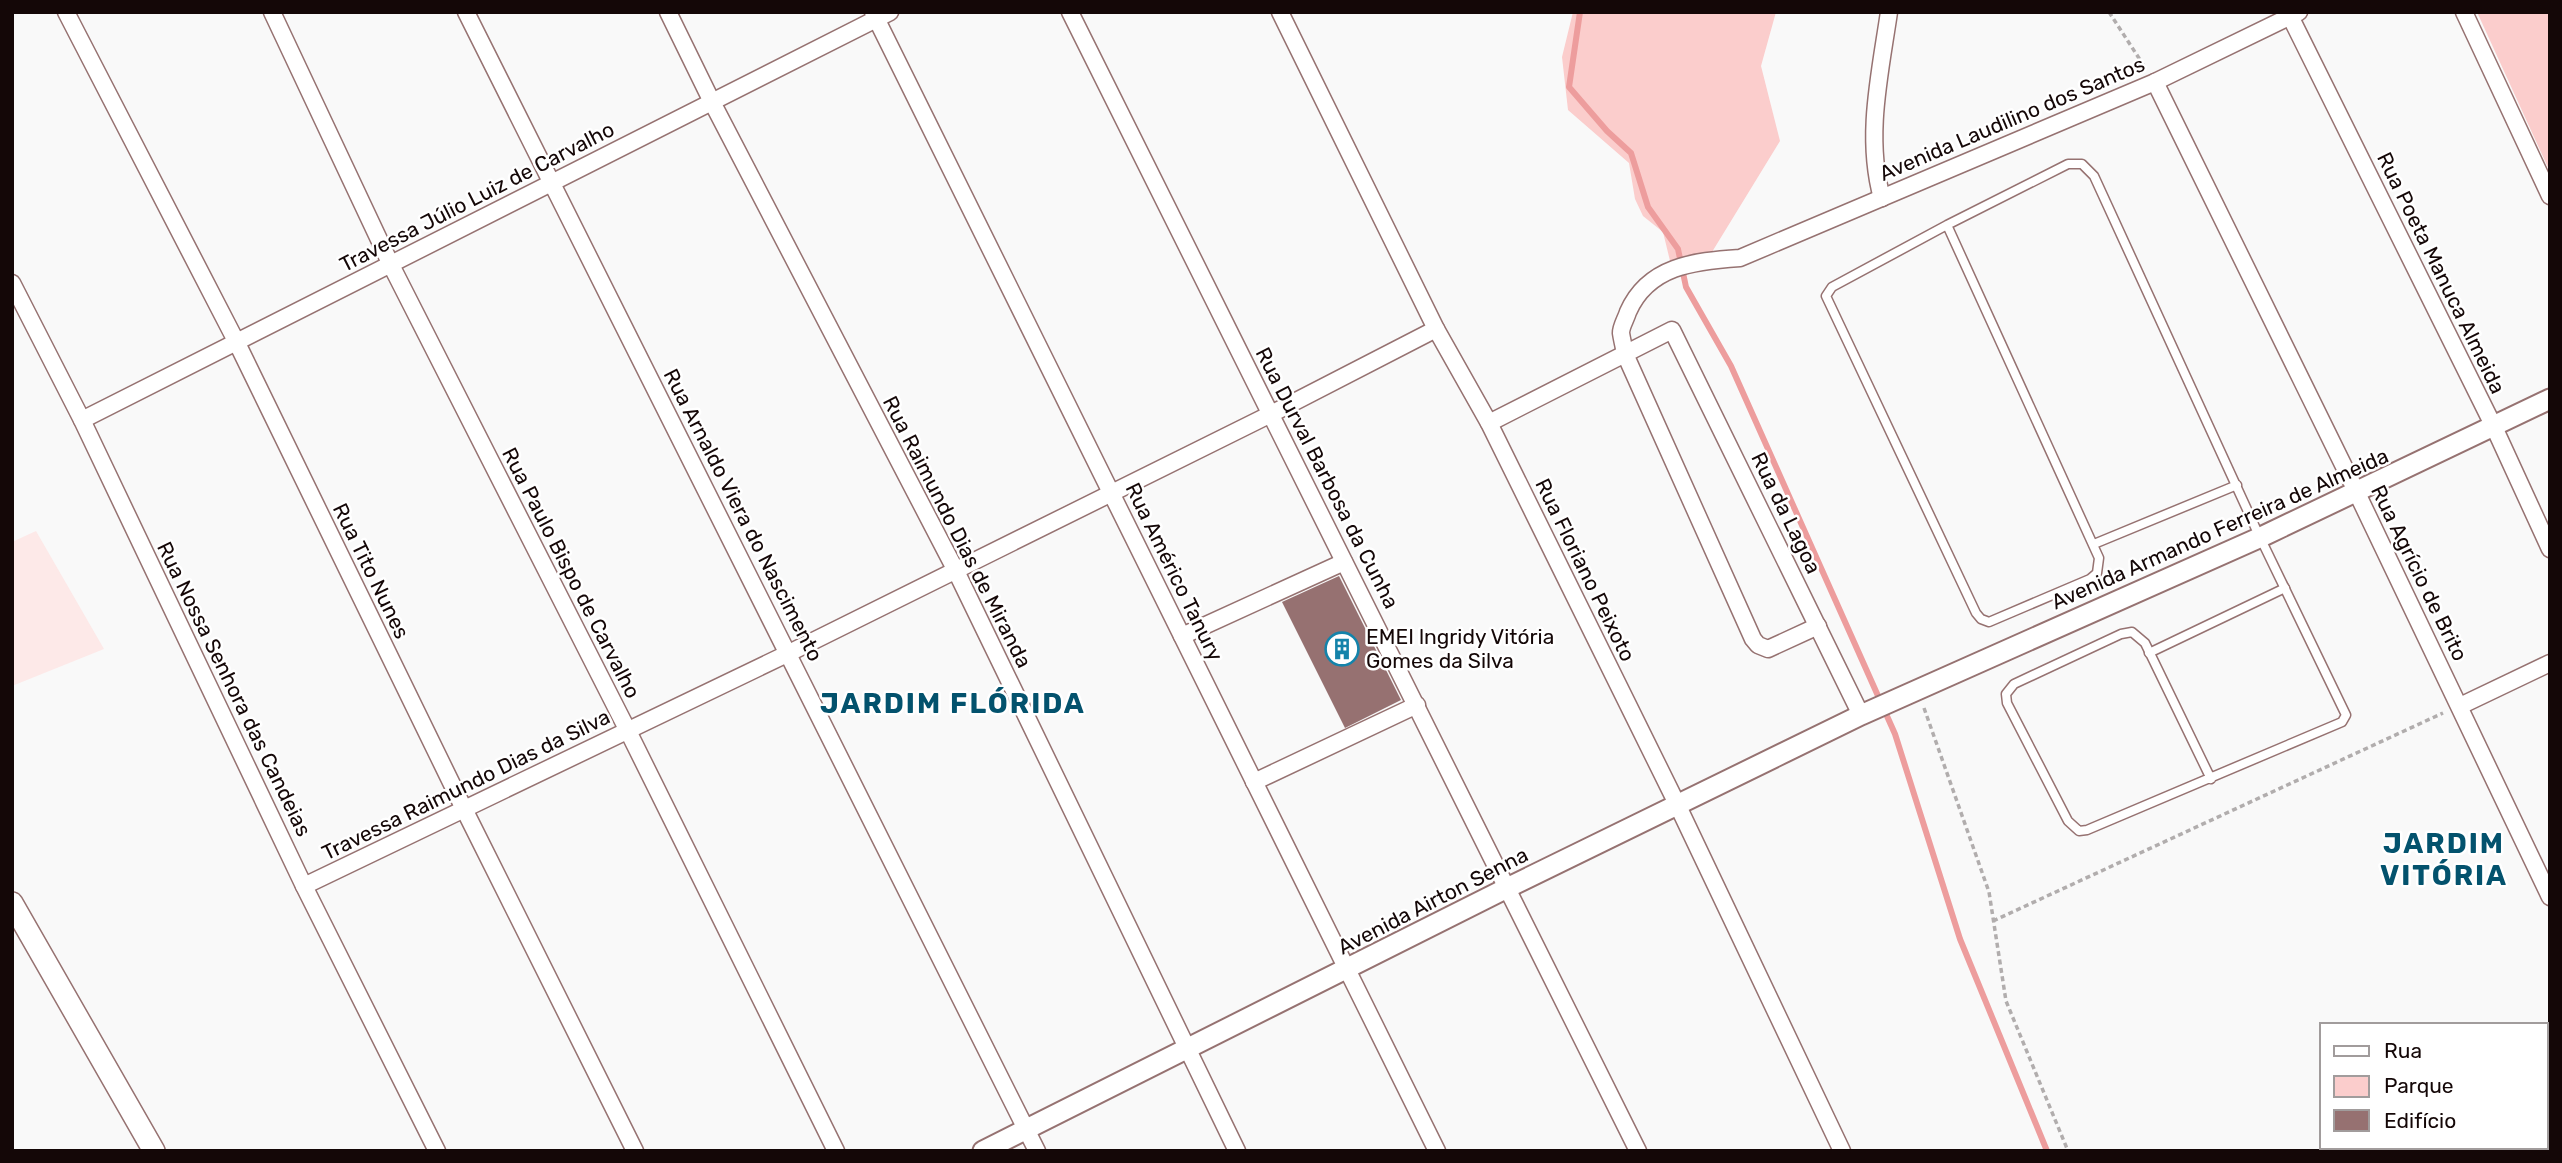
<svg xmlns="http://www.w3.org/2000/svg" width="2562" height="1163" font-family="Rubik,sans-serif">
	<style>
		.built { fill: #fde9e8 }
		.green { fill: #fbcdcc }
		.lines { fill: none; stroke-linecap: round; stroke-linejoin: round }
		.stream { stroke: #ed9d9d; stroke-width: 6 }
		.building { fill: #967171 }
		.service-casing { stroke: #967271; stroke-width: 11 }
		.minor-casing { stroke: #967271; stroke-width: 19 }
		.tertiary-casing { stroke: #967271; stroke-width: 23 }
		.secondary-casing { stroke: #967271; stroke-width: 24 }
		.path { stroke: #b1adad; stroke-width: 3.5; stroke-dasharray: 5 3.5; stroke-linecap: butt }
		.service { stroke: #fff; stroke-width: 8 }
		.minor { stroke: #fff; stroke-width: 16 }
		.tertiary { stroke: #fff; stroke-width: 19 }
		.secondary { stroke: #fff; stroke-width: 21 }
		.labels { text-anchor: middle; stroke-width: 5; stroke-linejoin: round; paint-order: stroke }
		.street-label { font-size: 21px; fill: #140707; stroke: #fff }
		.poi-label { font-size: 21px; fill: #140707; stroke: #fff; text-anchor: start }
		.district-label { font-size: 28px; font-weight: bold; letter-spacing: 2px; fill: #03526d; stroke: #fff }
	</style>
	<rect width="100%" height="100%" fill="#f9f9f9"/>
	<path class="built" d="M36 531 104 649 12 686V542Z"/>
	<g class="green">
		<path d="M1573 12H1776L1761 66 1780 141 1701 270 1672 269 1663 232 1643 216 1635 199 1629 163 1568 110 1562 57Z"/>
		<path d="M2477 12H2550V172Z"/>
	</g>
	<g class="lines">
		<path class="stream" d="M1580 12 1569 87 1607 131 1631 153 1648 207 1678 249 1686 287 1731 366 1895 734 1960 939 2047 1151"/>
	</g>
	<path class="building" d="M1339 576 1401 700 1345 728 1282 602Z"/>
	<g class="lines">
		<defs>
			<g id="service">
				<path d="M1947 225 2099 558 2097 573 2090 579 1989 622 1981 619 1976 613 1826 296 1832 287 1947 225 2068 164H2082L2094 176 2256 529 2346 715 2342 722 2087 830 2079 831 2068 821 2007 703 2006 694 2014 684 2121 634 2132 632 2145 643 2211 779"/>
				<path d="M2094 544 2237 485"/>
				<path d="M2149 653 2285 588"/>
			</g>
			<g id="minor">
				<path d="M66 12 236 341 465 811 635 1151"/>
				<path d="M272 12 391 265 628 731 836 1151"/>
				<path d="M466 12 1037 1151"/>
				<path d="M668 12 712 102 955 569 1237 1151"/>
				<path d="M873 12 1437 1151"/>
				<path d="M1070 12 1638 1151"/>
				<path d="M1280 12 1436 329 1489 423 1677 804 1842 1151"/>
				<path d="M2464 12 2550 196"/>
				<path d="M2290 16 2494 427 2550 549"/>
				<path d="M2155 82 2357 493 2550 897"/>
				<path d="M1882 198C1865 137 1880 74 1889 12"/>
				<path d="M12 283 82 420 304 886 437 1151"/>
				<path d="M82 420 890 12"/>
				<path d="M1489 423 1672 330 1861 715"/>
				<path d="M1818 626 1768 649 1758 645 1753 639 1625 354C1624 347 1622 340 1621 333 1621 326 1626 319 1628 312 1648 266 1694 261 1740 258L2155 82 2299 12"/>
				<path d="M1182 636 1344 562"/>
				<path d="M2460 706 2550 663"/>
				<path d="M1254 782 1417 705"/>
				<path d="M304 886 789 653 1271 414 1436 329"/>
			</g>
			<path id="tertiary" d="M983 1151 1507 888 1861 715 2261 537 2550 399"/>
			<path id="secondary" d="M12 903 154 1151"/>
		</defs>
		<use href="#service" class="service-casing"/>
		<use href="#minor" class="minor-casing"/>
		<use href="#tertiary" class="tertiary-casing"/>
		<use href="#secondary" class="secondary-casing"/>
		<g class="path">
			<path d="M2109 12 2146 69"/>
			<path d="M1924 708 1989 892 2006 1001 2068 1151"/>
			<path d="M1993 921 2443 713"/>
		</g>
		<use href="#service" class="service"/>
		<use href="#minor" class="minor"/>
		<use href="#tertiary" class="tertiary"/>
		<use href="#secondary" class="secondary"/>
	</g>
	<defs>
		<symbol id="building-ring" viewBox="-11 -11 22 22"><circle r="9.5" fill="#fff" stroke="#1483aa" stroke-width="1.5"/><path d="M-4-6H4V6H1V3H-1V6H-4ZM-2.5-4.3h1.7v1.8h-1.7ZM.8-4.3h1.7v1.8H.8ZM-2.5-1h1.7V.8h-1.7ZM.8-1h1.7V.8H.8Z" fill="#1483aa"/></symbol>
	</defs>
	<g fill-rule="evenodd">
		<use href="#building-ring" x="1323" y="630" width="38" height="38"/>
	</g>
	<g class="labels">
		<g class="street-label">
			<text transform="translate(2012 119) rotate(-23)" y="7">Avenida Laudilino dos Santos</text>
			<text transform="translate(477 197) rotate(-27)" y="7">Travessa Júlio Luiz de Carvalho</text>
			<text transform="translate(2441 273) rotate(64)" y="7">Rua Poeta Manuca Almeida</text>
			<text transform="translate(1327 478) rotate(63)" y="7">Rua Durval Barbosa da Cunha</text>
			<text transform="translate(1786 513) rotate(64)" y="7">Rua da Lagoa</text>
			<text transform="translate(743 515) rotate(63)" y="7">Rua Arnaldo Viera do Nascimento</text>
			<text transform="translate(2220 529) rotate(-24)" y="7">Avenida Armando Ferreira de Almeida</text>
			<text transform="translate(957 532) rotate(63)" y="7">Rua Raimundo Dias de Miranda</text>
			<text transform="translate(1585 570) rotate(64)" y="7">Rua Floriano Peixoto</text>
			<text transform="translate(371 571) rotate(64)" y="7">Rua Tito Nunes</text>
			<text transform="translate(1174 572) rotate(64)" y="7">Rua Américo Tanury</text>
			<text transform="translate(571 573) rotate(63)" y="7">Rua Paulo Bispo de Carvalho</text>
			<text transform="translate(2419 573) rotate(64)" y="7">Rua Agrício de Brito</text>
			<text transform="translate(234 689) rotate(64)" y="7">Rua Nossa Senhora das Candeias</text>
			<text transform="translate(466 785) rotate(-26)" y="7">Travessa Raimundo Dias da Silva</text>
			<text transform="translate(1433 901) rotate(-27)" y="7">Avenida Airton Senna</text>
		</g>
		<g class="poi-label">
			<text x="1366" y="644">EMEI lngridy Vitória<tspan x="1366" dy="24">Gomes da Silva</tspan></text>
		</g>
		<g class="district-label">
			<text x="953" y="713">JARDIM FLÓRIDA</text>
			<text x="2444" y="853">JARDIM<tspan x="2444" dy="32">VITÓRIA</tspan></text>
		</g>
	</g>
	<rect width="2562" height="1163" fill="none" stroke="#140707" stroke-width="28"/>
	<rect x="2320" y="1023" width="228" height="126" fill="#ffffff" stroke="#a19c9c" stroke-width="2"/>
	<rect x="2334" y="1046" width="35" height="10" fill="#ffffff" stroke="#a19c9c" stroke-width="2"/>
	<text x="2384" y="1058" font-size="21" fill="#140707">Rua</text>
	<rect x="2334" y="1076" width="35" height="21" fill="#fbcdcc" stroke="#a19c9c" stroke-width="2"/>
	<text x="2384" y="1093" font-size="21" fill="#140707">Parque</text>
	<rect x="2334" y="1110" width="35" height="21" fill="#967171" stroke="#a19c9c" stroke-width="2"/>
	<text x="2384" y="1128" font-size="21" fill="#140707">Edifício</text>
</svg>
